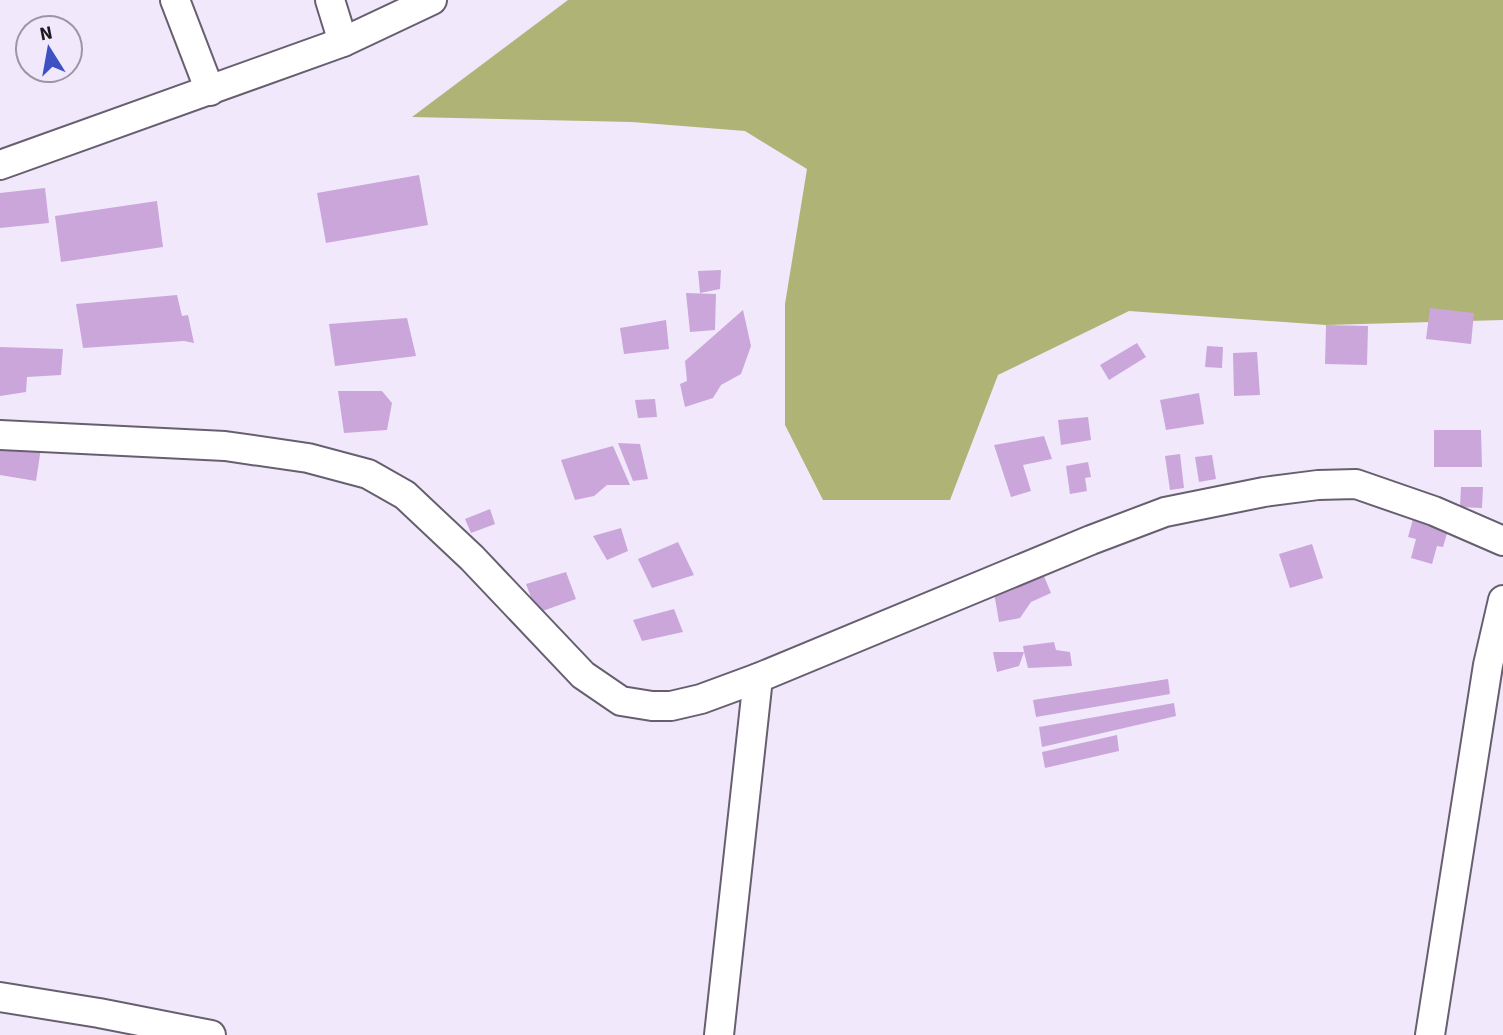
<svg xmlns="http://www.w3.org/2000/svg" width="1503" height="1035" font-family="'Source Sans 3',sans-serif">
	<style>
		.forest { fill: #afb375 }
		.building { fill: #caa6db }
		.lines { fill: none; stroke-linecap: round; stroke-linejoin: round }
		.minor-casing { stroke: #675f6f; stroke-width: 32 }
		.minor { stroke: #fff; stroke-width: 28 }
	</style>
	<rect width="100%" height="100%" fill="#f2e8fc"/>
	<path class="forest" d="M568 0H1503V320L1326 325 1129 311 998 375 950 500H823L785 425V304L807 169 745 131 632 122 412 117Z"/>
	<g class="building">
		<path d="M419 175 428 225 326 243 317 193Z"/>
		<path d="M45 188 49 223 0 228V193Z"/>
		<path d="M157 201 163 247 61 262 55 216Z"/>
		<path d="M721 270 720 289 700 293 698 271Z"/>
		<path d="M686 293 716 294 715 330 690 332Z"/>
		<path d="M177 295 182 316 188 315 194 343 184 341 83 348 76 304Z"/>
		<path d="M1430 308 1474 313 1471 344 1426 339Z"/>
		<path d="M743 310 751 346 741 374 721 385 713 398 685 407 680 384 687 381 685 361Z"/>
		<path d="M407 318 416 356 335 366 329 324Z"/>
		<path d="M666 320 669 349 624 354 620 328Z"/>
		<path d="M1326 325 1368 326 1367 365 1325 364Z"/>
		<path d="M1137 343 1146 357 1109 380 1100 365Z"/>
		<path d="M1207 346 1223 347 1222 368 1205 367Z"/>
		<path d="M0 347 63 349 61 375 27 377 26 392 0 396Z"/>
		<path d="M1257 352 1260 395 1234 396 1233 353Z"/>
		<path d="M338 391H382L392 403 387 430 344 433Z"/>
		<path d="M1199 393 1204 424 1166 430 1160 400Z"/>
		<path d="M655 399 657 417 638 418 635 400Z"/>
		<path d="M1088 417 1091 440 1061 445 1058 420Z"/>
		<path d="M1434 430H1481L1482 467H1434Z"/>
		<path d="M1044 436 1052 459 1023 465 1031 491 1011 497 994 445Z"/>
		<path d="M618 443 640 444 648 479 633 481Z"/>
		<path d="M0 445 41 448 36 481 0 475Z"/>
		<path d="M613 446 630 485H607L594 496 575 500 561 460Z"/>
		<path d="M1180 454 1184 488 1170 490 1165 456Z"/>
		<path d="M1212 455 1216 479 1199 482 1195 457Z"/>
		<path d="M1088 462 1091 477 1085 478 1087 491 1070 494 1066 466Z"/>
		<path d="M1461 487H1483L1482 508 1460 507Z"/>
		<path d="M490 509 495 524 471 533 465 519Z"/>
		<path d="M1413 519 1448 530 1443 547 1437 546 1432 564 1411 558 1416 539 1408 537Z"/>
		<path d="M621 528 628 551 607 560 593 536Z"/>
		<path d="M678 542 694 575 652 588 638 559Z"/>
		<path d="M1312 544 1323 578 1290 588 1279 554Z"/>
		<path d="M1038 562 1051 593 1031 602 1020 618 999 622 992 581Z"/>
		<path d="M566 572 576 599 537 613 526 584Z"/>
		<path d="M674 609 683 632 642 641 633 620Z"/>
		<path d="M1054 642 1056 650 1070 652 1072 666 1028 668 1024 652 1019 666 997 672 993 652H1024L1023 646Z"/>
		<path d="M1168 679 1170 694 1036 717 1033 700Z"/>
		<path d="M1174 703 1176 716 1042 747 1039 727Z"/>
		<path d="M1117 735 1119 751 1045 768 1042 752Z"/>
	</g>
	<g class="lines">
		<defs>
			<g id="minor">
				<path d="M175 0 210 91"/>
				<path d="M330 0 343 42"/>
				<path d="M0 165 343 42 432 0"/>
				<path d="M0 435 225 446 308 458 368 474 405 495 472 558 583 675 621 701 652 706H671L701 699 758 678 1091 540 1165 512 1264 492 1318 485 1356 484 1434 511 1503 541"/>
				<path d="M0 997 99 1013 211 1035"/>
				<path d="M719 1035 758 678"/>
				<path d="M1430 1035 1488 665 1503 600"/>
			</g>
		</defs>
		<use href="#minor" class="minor-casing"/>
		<use href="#minor" class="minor"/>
	</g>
	<g transform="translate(49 49) rotate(349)"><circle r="33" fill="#f2e8fc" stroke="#9c95a4" stroke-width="2"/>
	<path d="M0-5L12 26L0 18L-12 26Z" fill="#3e51c4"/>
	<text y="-10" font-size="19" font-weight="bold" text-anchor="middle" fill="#1c1920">N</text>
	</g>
</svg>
